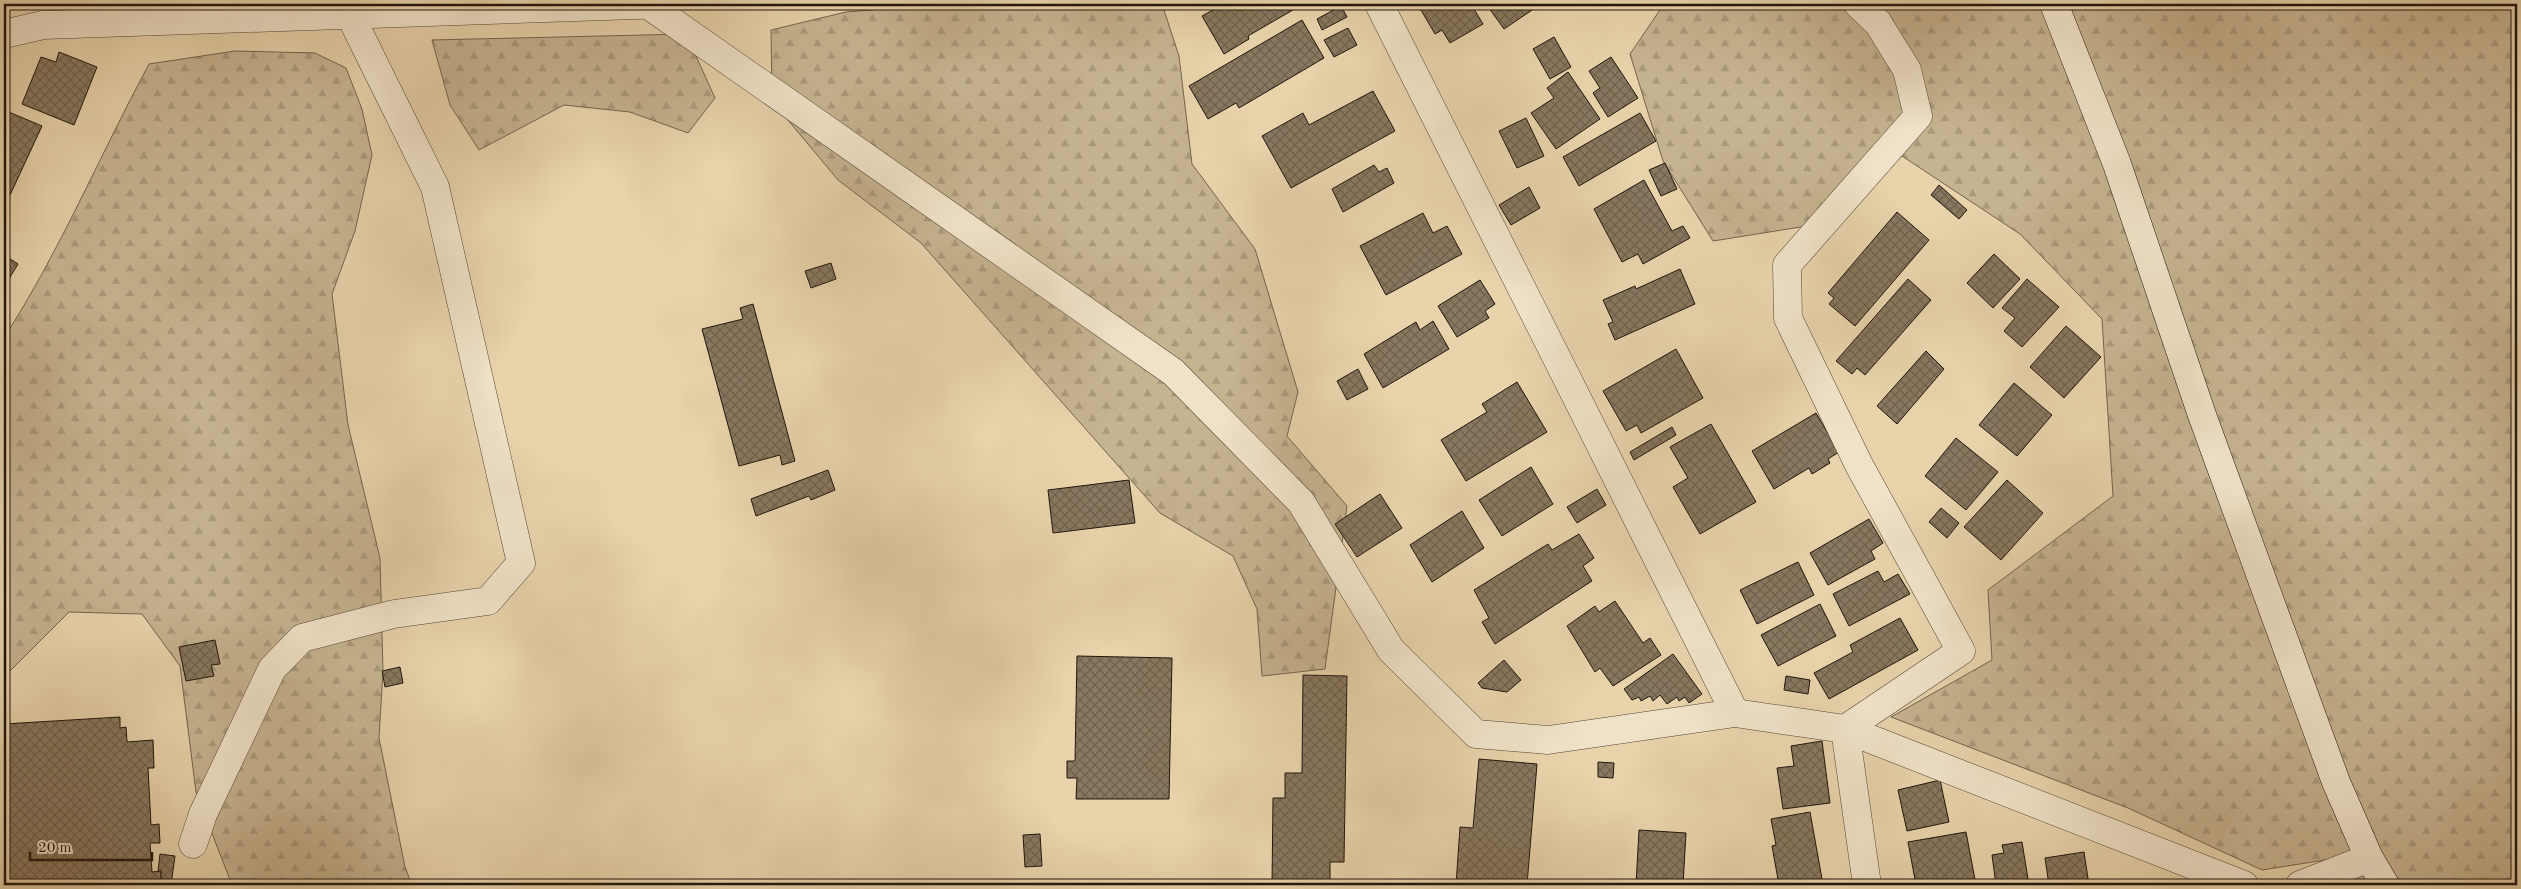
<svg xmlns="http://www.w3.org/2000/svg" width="2521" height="889" font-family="'Old Standard TT',serif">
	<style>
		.forest { fill: url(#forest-firs); stroke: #73644e }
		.building { fill: url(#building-cross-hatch); stroke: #20160d }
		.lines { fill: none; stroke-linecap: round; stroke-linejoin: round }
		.street-casing { stroke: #524534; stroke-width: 29 }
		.secondary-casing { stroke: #20160d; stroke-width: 29 }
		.street { stroke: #f0e2c8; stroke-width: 28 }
		.secondary { stroke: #f0e2c8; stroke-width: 28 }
	</style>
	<defs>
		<pattern id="forest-firs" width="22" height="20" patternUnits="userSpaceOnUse" patternTransform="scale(1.25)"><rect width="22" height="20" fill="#c6b390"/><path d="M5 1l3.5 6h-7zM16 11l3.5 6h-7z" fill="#aa997b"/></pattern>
		<pattern id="building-cross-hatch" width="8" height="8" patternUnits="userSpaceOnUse" patternTransform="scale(1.25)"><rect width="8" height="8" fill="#88785f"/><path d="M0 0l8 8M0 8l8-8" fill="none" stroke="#6f614d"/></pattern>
	</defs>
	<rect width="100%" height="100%" fill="#e8d3ab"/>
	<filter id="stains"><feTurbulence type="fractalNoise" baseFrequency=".004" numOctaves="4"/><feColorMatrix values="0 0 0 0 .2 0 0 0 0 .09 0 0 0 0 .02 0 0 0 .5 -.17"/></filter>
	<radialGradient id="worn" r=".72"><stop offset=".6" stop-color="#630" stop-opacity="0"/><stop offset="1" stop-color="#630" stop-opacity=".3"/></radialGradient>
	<g class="forest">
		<path d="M941 4H1162L1179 56 1192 164 1255 249 1298 392 1287 436 1347 506 1325 669 1262 676 1257 609 1233 556 1160 513 921 243 838 180 772 101 771 30 846 12Z"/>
		<path d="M1664 4H2517V885H2359L2331 859 2262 870 2128 808 1891 717 1992 660 1988 590 2113 496 2102 319 2020 234 1902 156 1832 222 1713 241 1663 161 1630 54Z"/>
		<path d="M686 34 715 98 688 133 630 112 564 105 479 150 450 105 432 40Z"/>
		<path d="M235 51 315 53 346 68 362 109 372 155 355 231 332 294 348 425 380 558 383 671 379 738 405 867 412 885H232L196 792 180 666 142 614 69 612 4 677V338C60 251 100 155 149 64Z"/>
	</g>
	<g class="building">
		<path d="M1224 4H1297L1298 7 1248 36 1249 39 1224 54 1202 16Z"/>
		<path d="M1420 4H1471L1483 24 1450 43 1442 30 1435 34 1418 5Z"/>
		<path d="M1486 4H1541L1504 29Z"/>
		<path d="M1341 6 1347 17 1322 30 1317 19Z"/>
		<path d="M1302 20 1324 58 1239 108 1236 103 1208 119 1189 86Z"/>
		<path d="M1348 28 1357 45 1334 57 1324 40Z"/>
		<path d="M1554 37 1571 67 1550 79 1533 49Z"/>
		<path d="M59 52 97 67 74 125 22 104 41 57 56 62Z"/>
		<path d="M1611 57 1638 98 1608 117 1593 93 1600 88 1589 71Z"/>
		<path d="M1568 72 1600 119 1556 149 1531 113 1554 98 1547 88Z"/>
		<path d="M1373 91 1395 131 1291 188 1262 136 1303 113 1309 125Z"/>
		<path d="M4 110 42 126 4 208Z"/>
		<path d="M1640 113 1656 141 1579 186 1563 157Z"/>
		<path d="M1526 118 1544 156 1517 168 1499 131Z"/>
		<path d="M1665 163 1677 189 1661 196 1649 170Z"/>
		<path d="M1374 165 1379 172 1387 168 1394 183 1343 212 1332 189Z"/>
		<path d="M1644 180 1672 231 1683 226 1690 238 1643 264 1638 254 1622 262 1594 209Z"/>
		<path d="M1939 185 1967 210 1959 219 1931 195Z"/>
		<path d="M1529 187 1540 208 1511 225 1499 205Z"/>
		<path d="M1897 212 1929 240 1855 326 1829 304 1834 298 1828 293Z"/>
		<path d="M1423 213 1433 233 1447 226 1462 254 1386 295 1360 246Z"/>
		<path d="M1994 254 2020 279 1993 308 1967 283Z"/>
		<path d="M4 255 18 264 4 287Z"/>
		<path d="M831 263 836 279 811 288 805 271Z"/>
		<path d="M1680 269 1695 304 1615 340 1608 324 1613 322 1603 300 1635 286 1636 289Z"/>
		<path d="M1908 279 1931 300 1865 375 1857 368 1852 374 1836 361Z"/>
		<path d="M2027 279 2059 307 2022 347 2004 331 2015 318 2002 308Z"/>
		<path d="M1480 280 1495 304 1485 311 1489 318 1457 337 1438 306Z"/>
		<path d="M753 304 795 461 782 465 780 455 739 466 702 329 743 319 740 308Z"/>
		<path d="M1433 321 1449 349 1383 388 1364 354 1416 322 1420 330Z"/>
		<path d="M2066 326 2101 357 2064 398 2030 367Z"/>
		<path d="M1676 349 1703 398 1641 433 1637 425 1626 431 1603 391Z"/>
		<path d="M1926 351 1944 369 1897 424 1877 406Z"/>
		<path d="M1358 369 1368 389 1347 400 1337 381Z"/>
		<path d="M1517 382 1547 432 1466 481 1441 440 1487 412 1482 404Z"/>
		<path d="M2014 383 2052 415 2017 456 1979 425Z"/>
		<path d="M1816 413 1839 452 1828 459 1830 463 1812 474 1809 468 1774 489 1752 451Z"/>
		<path d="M1711 424 1756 502 1700 534 1673 487 1688 478 1670 447Z"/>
		<path d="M1672 427 1676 435 1634 460 1630 452Z"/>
		<path d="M1956 438 1998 472 1966 510 1925 476Z"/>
		<path d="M1531 467 1553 504 1502 536 1479 500Z"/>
		<path d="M828 470 835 490 811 500 809 496 756 516 751 499Z"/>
		<path d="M1129 480 1135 523 1053 533 1048 490Z"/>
		<path d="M2007 480 2043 513 2001 560 1964 527Z"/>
		<path d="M1597 489 1606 505 1577 523 1567 507Z"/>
		<path d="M1380 494 1402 528 1357 557 1335 524Z"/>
		<path d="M1941 508 1959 523 1947 538 1929 522Z"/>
		<path d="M1462 511 1484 548 1432 582 1410 545Z"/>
		<path d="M1869 519 1883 543 1871 551 1875 559 1828 585 1810 553Z"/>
		<path d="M1579 534 1594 558 1583 566 1592 581 1495 644 1482 622 1489 618 1474 590 1548 544 1552 550Z"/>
		<path d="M1798 562 1814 595 1757 624 1740 590Z"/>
		<path d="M1878 571 1884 582 1898 574 1910 594 1849 626 1833 594Z"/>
		<path d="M1615 601 1643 643 1650 638 1661 655 1613 686 1600 668 1595 672 1567 626 1595 606 1599 612Z"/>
		<path d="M1820 604 1836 636 1778 666 1761 635Z"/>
		<path d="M1900 618 1918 650 1829 699 1814 673 1853 652 1850 645Z"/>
		<path d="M215 640 220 664 211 665 214 676 186 681 179 647Z"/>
		<path d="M1673 654 1702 694 1689 703 1685 697 1679 701 1677 697 1667 704 1660 695 1653 701 1650 696 1641 701 1639 697 1632 700 1624 689Z"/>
		<path d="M1077 656 1172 658 1169 799H1076L1077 778H1067V761H1075Z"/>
		<path d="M1504 660 1521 680 1507 692 1482 688 1478 683Z"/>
		<path d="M400 667 403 683 385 687 382 671Z"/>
		<path d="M1303 675 1347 676 1344 862H1330V885H1272L1273 798H1285V773H1302Z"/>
		<path d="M1786 676 1810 680 1808 694 1784 690Z"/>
		<path d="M120 717V728L126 727 127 742 153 740 154 768H148L151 825 159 824 160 843H150L152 872 161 871V885H7L4 814V724Z"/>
		<path d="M1822 741 1830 803 1783 809 1777 768 1794 766 1791 746Z"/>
		<path d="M1479 759 1537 764 1527 885H1456L1460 827 1473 828Z"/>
		<path d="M1598 762 1614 763 1613 778 1598 777Z"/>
		<path d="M1940 780 1949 822 1907 831 1898 790Z"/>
		<path d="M1810 812 1822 879 1806 881 1807 885H1779L1772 846 1776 845 1771 819Z"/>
		<path d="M1639 830 1686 833 1683 885H1636Z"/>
		<path d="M1966 832 1976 885H1916L1908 842Z"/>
		<path d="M1040 834 1042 866 1025 867 1023 835Z"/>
		<path d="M2022 842 2029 885H1996L1992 855 2004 853 2002 845Z"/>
		<path d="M2084 852 2089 885H2049L2045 858Z"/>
		<path d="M160 854 175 856 171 885H161V871H158Z"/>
	</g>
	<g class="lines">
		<defs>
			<g id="street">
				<path d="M647 4 1173 372 1301 502 1391 650 1476 734 1548 740 1735 713 1845 729 2244 885"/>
				<path d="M1379 4 1735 713"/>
				<path d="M1858 4 1878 23 1907 70 1918 116 1787 265 1788 318 1859 465 1961 651 1845 729 1867 885"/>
				<path d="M4 34 43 25 665 4"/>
				<path d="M193 844 203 814 272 669 302 638 394 614 488 601 521 563 435 187 350 15"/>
				<path d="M2300 885 2369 858"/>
			</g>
			<path id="secondary" d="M2054 4 2117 164 2202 415 2336 782 2369 858 2385 885"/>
		</defs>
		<use href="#street" class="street-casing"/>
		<use href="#secondary" class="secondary-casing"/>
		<use href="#street" class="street"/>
		<use href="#secondary" class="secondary"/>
	</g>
	<rect width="2521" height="889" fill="none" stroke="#e8d3ab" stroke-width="20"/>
	<rect x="5" y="5" width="2511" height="879" fill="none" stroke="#20160d" stroke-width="2.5"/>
	<rect x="10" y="10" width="2501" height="869" fill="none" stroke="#20160d"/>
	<path d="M30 852v8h122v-8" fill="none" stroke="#20160d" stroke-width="2.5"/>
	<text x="38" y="852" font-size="15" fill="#20160d" stroke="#f0e2c8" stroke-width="4" paint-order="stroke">20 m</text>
	<rect width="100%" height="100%" filter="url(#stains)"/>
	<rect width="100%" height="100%" fill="url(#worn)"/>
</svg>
